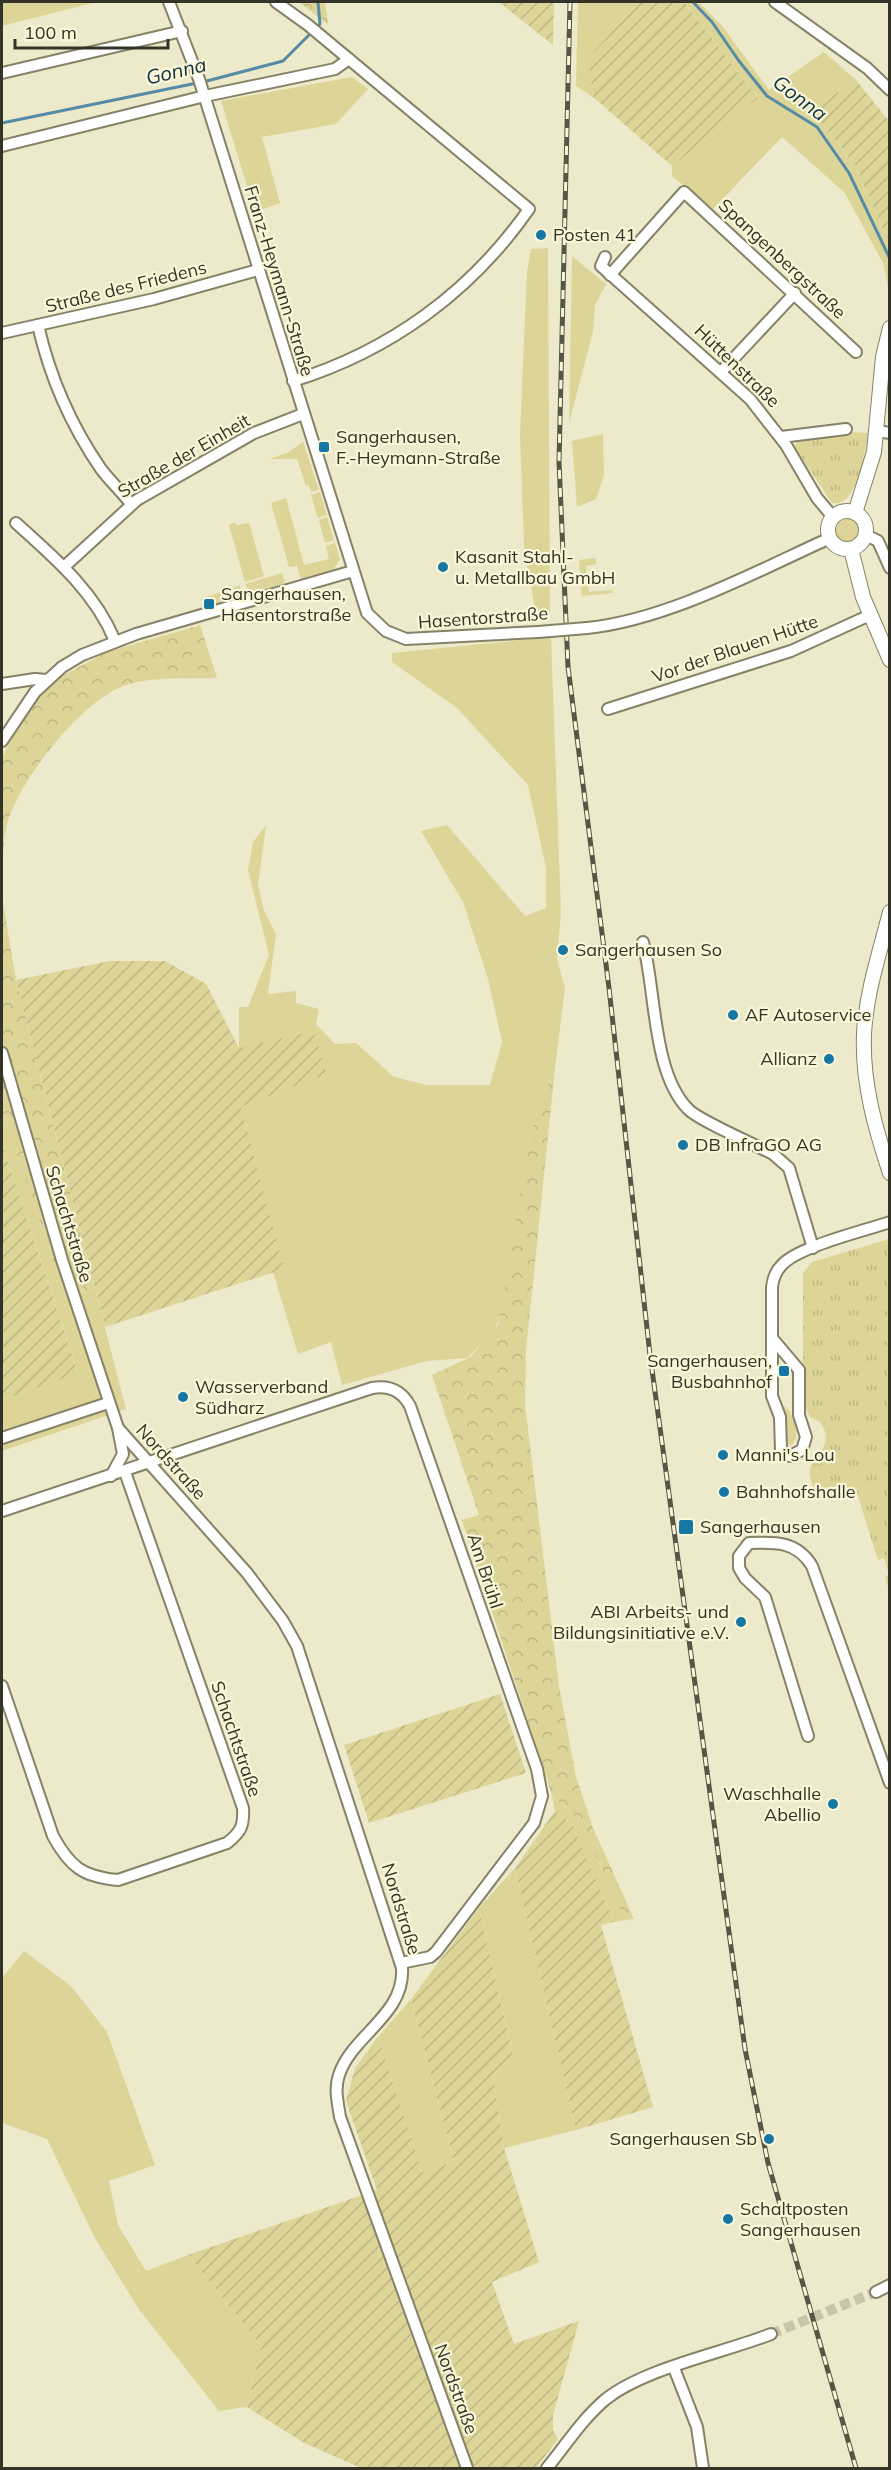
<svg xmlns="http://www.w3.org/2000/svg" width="891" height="2470" font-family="Mulish,sans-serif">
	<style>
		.grass { fill: #ddd598 }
		.forest { fill: url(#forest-crowns) }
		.park { fill: url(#park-tufts) }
		.garden { fill: url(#garden-furrows) }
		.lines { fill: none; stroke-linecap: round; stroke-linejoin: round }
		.stream { stroke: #568ba6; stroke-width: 3 }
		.street-tunnel { stroke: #c8c5aa; stroke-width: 10; stroke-dasharray: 10 5; stroke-linecap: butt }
		.street-casing { stroke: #858267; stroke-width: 14 }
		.secondary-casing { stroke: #858267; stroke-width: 16 }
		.street { stroke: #fff; stroke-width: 10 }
		.secondary { stroke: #fff; stroke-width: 14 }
		.rail-casing { stroke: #575646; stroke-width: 5 }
		.rail { stroke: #faf6d8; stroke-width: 3; stroke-dasharray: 9; stroke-linecap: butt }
		.street-bridge-casing { stroke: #858267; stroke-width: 14; stroke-linecap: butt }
		.street-bridge { stroke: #fff; stroke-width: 10 }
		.poi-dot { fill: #1677a4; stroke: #faf6d8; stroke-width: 2 }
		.labels { text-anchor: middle; stroke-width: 4.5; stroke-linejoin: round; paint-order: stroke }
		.poi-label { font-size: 18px; fill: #343327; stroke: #faf6d8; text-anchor: start }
		.street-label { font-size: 18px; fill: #343327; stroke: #faf6d8 }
		.water-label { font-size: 20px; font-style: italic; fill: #0f3245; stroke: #faf6d8 }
	</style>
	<defs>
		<pattern id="forest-crowns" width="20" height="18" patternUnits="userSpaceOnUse" patternTransform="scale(1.5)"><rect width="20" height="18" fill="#ddd598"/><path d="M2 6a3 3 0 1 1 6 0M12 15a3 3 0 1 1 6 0" fill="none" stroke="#beb783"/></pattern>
		<pattern id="park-tufts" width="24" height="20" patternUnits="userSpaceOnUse" patternTransform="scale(1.5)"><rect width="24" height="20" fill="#ddd598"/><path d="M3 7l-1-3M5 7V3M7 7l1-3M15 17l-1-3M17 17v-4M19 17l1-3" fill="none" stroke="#beb783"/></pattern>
		<pattern id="garden-furrows" width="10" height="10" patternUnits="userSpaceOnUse" patternTransform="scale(1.5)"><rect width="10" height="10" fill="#ddd598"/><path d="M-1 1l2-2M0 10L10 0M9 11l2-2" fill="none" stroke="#beb783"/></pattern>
	</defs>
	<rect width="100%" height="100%" fill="#ede9cb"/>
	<g class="grass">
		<path d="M2 2H97L2 26Z"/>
		<path d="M578 2H639L588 58 593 97 576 86Z"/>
		<path d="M684 2H699L723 27 769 90 824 52 856 80 811 110 855 165 889 242V294L884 265 845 193 782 137 713 209 672 176V166L758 98Z"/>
		<path d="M352 77 368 89 336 124 262 137 280 203 255 212 221 101Z"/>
		<path d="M548 248 550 614 536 616 524 545 520 435 527 271 531 249Z"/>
		<path d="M572 256 606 284 595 305 593 332 569 423Z"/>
		<path d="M603 434 604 475 596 499 577 507 572 441Z"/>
		<path d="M303 442 319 490 311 492 309 485 306 486 297 459H269L287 453Z"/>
		<path d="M320 492 327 515 318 518 311 495Z"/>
		<path d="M286 498 304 565 329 559 326 546 335 543 340 559 333 570 301 579 297 566 289 567 271 503Z"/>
		<path d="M327 517 334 540 325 543 319 520Z"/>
		<circle cx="848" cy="531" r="12"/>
		<path d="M235 522 236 525 249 523 264 576 245 582 229 525Z"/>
		<path d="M595 558 597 564 586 566 589 592 612 590 613 593 582 596 579 560Z"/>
		<path d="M282 573 285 583 250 594 245 584Z"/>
		<path d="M240 585 241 596 204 607 201 599Z"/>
		<path d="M551 637 561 913 557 959 565 988 555 1068 541 1100 529 1140 500 1316 494 1331 467 1358 427 1361 342 1385 331 1342 298 1354 273 1272 283 1268 241 1107 325 1073 239 1048V1007H248L269 955 248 870 253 842 266 825 258 886 264 910 276 934 268 994 296 991V1003L319 1009 316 1024 335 1044 356 1043 393 1076 406 1080 427 1085H490L502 1042 488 979 463 902 421 831 447 825 525 916 546 908V868L528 785 457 708 392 662V653Z"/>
		<path d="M2 1110 56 1270 74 1257 84 1291 95 1289 126 1409 2 1451V1400L78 1372 2 1144Z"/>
		<path d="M785 1406C794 1416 802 1435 791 1446L787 1443 782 1409Z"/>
		<path d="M552 1795 580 1821 625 1920 614 1922 572 1824 555 1811Z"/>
		<path d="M515 1868 576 2130 504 2148 493 2075 515 2062 479 1908Z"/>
		<path d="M24 1951 71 1986 107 2032 155 2165 109 2181 118 2225 146 2271 188 2255 261 2346 247 2407 219 2411 138 2308 95 2238 47 2139 2 2123V1978Z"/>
		<path d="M411 1999 454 2162 422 2173 378 2037Z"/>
	</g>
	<g class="forest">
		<path d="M299 2H325L328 25Z"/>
		<path d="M200 625 217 678C188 679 155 676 126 685 82 700 19 780 7 824 3 839 3 858 2 874V757L27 710 58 678 107 652Z"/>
		<path d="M2 896 16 980 95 1289 84 1291 74 1257 56 1270 2 1110Z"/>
		<path d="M555 1068 526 1351 525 1404 559 1686 576 1777 593 1828 634 1919 625 1920 580 1821 552 1795 462 1520 479 1515 432 1375 470 1357 498 1325 529 1140 541 1100Z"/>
	</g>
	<g class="park">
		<path d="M849 432 869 433C864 451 858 508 832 503L795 448 797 438Z"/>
		<path d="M889 1239V1586L888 1587 885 1577 889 1575 884 1558 878 1560 857 1493 838 1492 817 1499C815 1491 809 1478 810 1471 811 1458 837 1445 820 1422L810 1417 803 1402V1273L812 1262Z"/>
	</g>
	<g class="garden">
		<path d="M499 2H554L553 45Z"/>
		<path d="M639 2H684L758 98 672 166 593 97 588 58Z"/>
		<path d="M856 80 889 121V242L855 165 811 110Z"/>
		<path d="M110 961H165L206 984 239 1048 314 1031 326 1074 241 1107 284 1269 105 1327 16 980Z"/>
		<path d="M2 1144 78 1373 2 1400Z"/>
		<path d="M500 1694 526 1773 369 1823 344 1745Z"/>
		<path d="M555 1811 572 1824 614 1922 601 1925 653 2107 576 2130 515 1868Z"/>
		<path d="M479 1908 515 2063 493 2075 504 2148 539 2262 492 2282 514 2344 579 2321 553 2415V2430L558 2439 536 2468H361L304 2443 247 2407 261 2346 188 2255 377 2190 346 2101 355 2068 378 2037 422 2172 454 2162 411 1999Z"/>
	</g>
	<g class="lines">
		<g class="stream">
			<path d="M693 2 712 22 739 61 767 96 817 127 849 173 890 259"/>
			<path d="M316 28 320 24 318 2"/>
			<path d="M203 82 283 61 311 33"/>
			<path d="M2 123 197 83"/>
		</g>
		<path class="street-tunnel" d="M771 2334 876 2292"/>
		<defs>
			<g id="street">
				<path d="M169 2 199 79 367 613 386 631 406 639 538 632"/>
				<path d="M276 2 308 25 529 209C471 292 390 351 293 381"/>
				<path d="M775 2 867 68 890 90"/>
				<path d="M2 73 182 31"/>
				<path d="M2 146 205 96 335 69 349 59"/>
				<path d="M605 257 601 266 750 399 786 445 817 498 833 517"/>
				<path d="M610 275 684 192 856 352"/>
				<path d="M38 325C50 378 70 424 101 469 110 481 122 492 131 504"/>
				<path d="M2 333 154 299 258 270"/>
				<path d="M721 372 795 293"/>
				<path d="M877 431 890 433"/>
				<path d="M781 437 846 429"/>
				<path d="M16 523C55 558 95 592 115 641"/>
				<path d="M866 535 878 541 890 568"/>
				<path d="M64 567 137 500 254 433 303 414"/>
				<path d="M587 628C667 620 757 571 830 538"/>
				<path d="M2 684 35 679 47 680"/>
				<path d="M608 709 791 651 870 615"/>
				<path d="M2 741 35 692 62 667 82 655 136 634 353 571"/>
				<path d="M643 942C656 991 652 1072 688 1109 698 1120 756 1145 773 1154L789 1168 813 1248"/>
				<path d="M2 1053 62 1260 118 1428 123 1454 111 1476"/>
				<path d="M772 1338 799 1370V1415L806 1437 802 1450 790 1456 781 1450 780 1417 772 1396V1287C773 1279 775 1272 781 1266 796 1247 864 1231 890 1222"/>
				<path d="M118 1428 247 1573 283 1621 297 1646 402 1968C405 2015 352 2035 339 2075 334 2089 338 2103 340 2117L467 2468"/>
				<path d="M2 1438 108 1403"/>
				<path d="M2 1511 372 1388C389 1385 402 1391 410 1406L537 1769 542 1796 534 1823 436 1952 430 1957 401 1963"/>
				<path d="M2 1686 53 1836C70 1867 83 1877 118 1880L227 1843C241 1832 244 1826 243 1808L125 1472"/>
				<path d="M808 1736 765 1597 745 1578 739 1568V1556L749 1543C775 1542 797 1541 812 1566L890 1783"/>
				<path d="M876 2292 890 2285"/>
				<path d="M674 2368 697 2427 703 2468"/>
				<path d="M547 2468C566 2445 582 2419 606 2399 645 2368 723 2353 771 2334"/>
			</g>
			<g id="secondary">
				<circle cx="847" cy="530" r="19"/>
				<path d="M855 513 874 452 883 357 890 328"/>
				<path d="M851 549 863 597 890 660"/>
				<path d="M890 912C880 952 866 993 864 1034 862 1082 875 1128 890 1173"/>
			</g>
		</defs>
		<use href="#street" class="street-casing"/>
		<use href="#secondary" class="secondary-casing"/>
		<use href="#street" class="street"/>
		<use href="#secondary" class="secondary"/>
		<defs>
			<path id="rail" d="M570 2 559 462 568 667 609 988 650 1355 745 2049 768 2163 856 2468"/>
		</defs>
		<use href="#rail" class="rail-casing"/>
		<use href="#rail" class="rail"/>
		<defs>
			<path id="street-bridge" d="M538 632 587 628"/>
		</defs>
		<use href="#street-bridge" class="street-bridge-casing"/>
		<use href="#street-bridge" class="street-bridge"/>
	</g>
	<g class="poi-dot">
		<circle cx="541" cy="235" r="6"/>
		<rect x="318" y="441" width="12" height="12" rx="3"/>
		<circle cx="443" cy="567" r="6"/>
		<rect x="203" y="598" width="12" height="12" rx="3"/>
		<circle cx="563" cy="950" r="6"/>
		<circle cx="733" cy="1015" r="6"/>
		<circle cx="829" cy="1059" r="6"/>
		<circle cx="683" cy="1145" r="6"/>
		<rect x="778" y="1365" width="12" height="12" rx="3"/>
		<circle cx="183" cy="1397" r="6"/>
		<circle cx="723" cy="1455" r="6"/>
		<circle cx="724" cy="1492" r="6"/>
		<rect x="678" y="1519" width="16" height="16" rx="3"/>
		<circle cx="741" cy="1622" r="6"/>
		<circle cx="833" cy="1804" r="6"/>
		<circle cx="769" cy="2139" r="6"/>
		<circle cx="728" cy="2219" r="6"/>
	</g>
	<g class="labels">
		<g class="poi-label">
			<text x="553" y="241">Posten 41</text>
			<text x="336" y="443">Sangerhausen,<tspan x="336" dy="21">F.-Heymann-Straße</tspan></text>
			<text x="455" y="563">Kasanit Stahl-<tspan x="455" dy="21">u. Metallbau GmbH</tspan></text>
			<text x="221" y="600">Sangerhausen,<tspan x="221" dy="21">Hasentorstraße</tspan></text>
			<text x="575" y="956">Sangerhausen So</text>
			<text x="745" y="1021">AF Autoservice</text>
			<text x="817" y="1065" text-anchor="end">Allianz</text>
			<text x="695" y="1151">DB InfraGO AG</text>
			<text x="772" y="1367" text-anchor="end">Sangerhausen,<tspan x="772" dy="21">Busbahnhof</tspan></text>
			<text x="195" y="1393">Wasserverband<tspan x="195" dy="21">Südharz</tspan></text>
			<text x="735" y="1461">Manni's Lou</text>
			<text x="736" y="1498">Bahnhofshalle</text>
			<text x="700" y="1533">Sangerhausen</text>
			<text x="729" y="1618" text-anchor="end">ABI Arbeits- und<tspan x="729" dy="21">Bildungsinitiative e.V.</tspan></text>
			<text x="821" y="1800" text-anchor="end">Waschhalle<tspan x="821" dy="21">Abellio</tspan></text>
			<text x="757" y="2145" text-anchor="end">Sangerhausen Sb</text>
			<text x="740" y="2215">Schaltposten<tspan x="740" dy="21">Sangerhausen</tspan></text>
		</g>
		<g class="street-label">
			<text transform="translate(782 259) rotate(43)" y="6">Spangenbergstraße</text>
			<text transform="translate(279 281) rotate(73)" y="6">Franz-Heymann-Straße</text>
			<text transform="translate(126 287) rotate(-14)" y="6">Straße des Friedens</text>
			<text transform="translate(737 366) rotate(44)" y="6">Hüttenstraße</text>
			<text transform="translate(184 456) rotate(-30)" y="6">Straße der Einheit</text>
			<text transform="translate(483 618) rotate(-4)" y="6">Hasentorstraße</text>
			<text transform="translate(735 649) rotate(-19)" y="6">Vor der Blauen Hütte</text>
			<text transform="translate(69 1224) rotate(73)" y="6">Schachtstraße</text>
			<text transform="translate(171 1462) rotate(48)" y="6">Nordstraße</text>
			<text transform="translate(485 1571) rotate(72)" y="6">Am Brühl</text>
			<text transform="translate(236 1739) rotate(71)" y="6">Schachtstraße</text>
			<text transform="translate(401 1909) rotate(73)" y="6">Nordstraße</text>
			<text transform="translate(456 2389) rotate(70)" y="6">Nordstraße</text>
		</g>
		<g class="water-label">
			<text transform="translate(176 71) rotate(-13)" y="7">Gonna</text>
			<text transform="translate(800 98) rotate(37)" y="7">Gonna</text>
		</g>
	</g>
	<rect width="891" height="2470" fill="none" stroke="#343327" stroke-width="6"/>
	<path d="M15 39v9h153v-9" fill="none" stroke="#343327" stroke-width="3"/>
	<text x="24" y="39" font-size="18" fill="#343327" stroke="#faf6d8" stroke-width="4.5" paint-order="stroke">100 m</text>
</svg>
